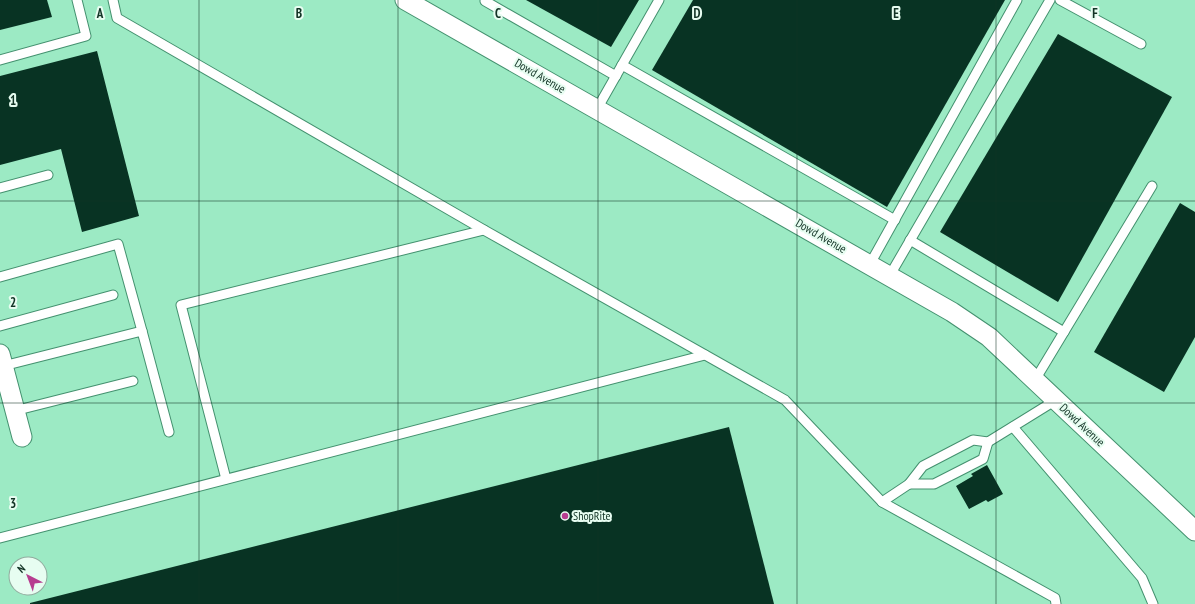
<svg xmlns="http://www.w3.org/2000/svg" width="1195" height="604" font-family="'PT Sans Narrow',sans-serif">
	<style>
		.building { fill: #083323 }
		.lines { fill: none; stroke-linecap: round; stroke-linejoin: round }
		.service-casing { stroke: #44916f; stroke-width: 11 }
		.minor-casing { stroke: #44916f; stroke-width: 21 }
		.service { stroke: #fff; stroke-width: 9 }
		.minor { stroke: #fff; stroke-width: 19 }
		.grid { fill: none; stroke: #123325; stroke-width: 1; stroke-opacity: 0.55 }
		.poi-dot { fill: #b73d90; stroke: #e7fdf1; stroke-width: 1.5 }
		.labels { text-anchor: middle; stroke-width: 4; stroke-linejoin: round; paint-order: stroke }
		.street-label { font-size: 12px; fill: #123325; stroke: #e7fdf1 }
		.poi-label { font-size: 12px; fill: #123325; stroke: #e7fdf1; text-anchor: start }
		.grid-label { font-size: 13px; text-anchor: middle; font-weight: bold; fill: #123325; stroke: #e7fdf1; stroke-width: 4; stroke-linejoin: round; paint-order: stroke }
	</style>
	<rect width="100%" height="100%" fill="#9ceac4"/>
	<g class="building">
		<path d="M0 0H47L52 17 0 30Z"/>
		<path d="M526 0H639L611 47Z"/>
		<path d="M693 0H1005L887 207 652 70Z"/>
		<path d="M1058 34 1172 97 1058 302 940 232Z"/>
		<path d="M97 51 139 216 82 232 61 149 0 165V76Z"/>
		<path d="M1180 203 1195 212V337L1164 392 1094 352Z"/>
		<path d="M729 427 774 604H30V603Z"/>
		<path d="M987 465 1003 494 988 502 986 500 969 509 956 486 973 476 971 474Z"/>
	</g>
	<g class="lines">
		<defs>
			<g id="service">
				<path d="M113 0 117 18 484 230 785 400 882 502 1055 598 1056 604"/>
				<path d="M1060 0 1141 44"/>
				<path d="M485 1 616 76"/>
				<path d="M0 60 86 36 77 0"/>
				<path d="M622 65 895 220"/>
				<path d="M597 109 659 0"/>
				<path d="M0 188 48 175"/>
				<path d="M910 240 1064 332"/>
				<path d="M870 264 1017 0"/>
				<path d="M890 275 1050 0"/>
				<path d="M0 277 118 244 142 331"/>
				<path d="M0 326 113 295"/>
				<path d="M3 366 142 331 169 432"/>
				<path d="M1035 380 1152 186"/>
				<path d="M14 411 133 381"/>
				<path d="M1013 427 1142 578 1153 604"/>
				<path d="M226 479 181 305 484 230"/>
				<path d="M909 484H934L983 459 988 442"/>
				<path d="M882 502 909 484 923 466 973 440 988 442 1056 400"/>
				<path d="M0 538 705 355"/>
			</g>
			<g id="minor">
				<path d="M405 0 952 312 989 337 1195 531"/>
				<path d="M0 354 22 437"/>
			</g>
		</defs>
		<use href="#service" class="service-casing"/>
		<use href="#minor" class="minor-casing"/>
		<use href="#service" class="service"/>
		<use href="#minor" class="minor"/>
	</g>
	<path class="grid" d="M199 0V604M398 0V604M598 0V604M797 0V604M996 0V604M0 201H1195M0 403H1195"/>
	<circle class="poi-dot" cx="565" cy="516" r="4"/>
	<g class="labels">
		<g class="street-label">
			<text transform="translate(540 76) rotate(30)" y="4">Dowd Avenue</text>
			<text transform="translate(821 236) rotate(30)" y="4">Dowd Avenue</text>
			<text transform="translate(1082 425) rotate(43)" y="4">Dowd Avenue</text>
		</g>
		<g class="poi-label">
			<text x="573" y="520">ShopRite</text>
		</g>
	</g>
	<g class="grid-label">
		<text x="100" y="18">A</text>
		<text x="299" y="18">B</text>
		<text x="498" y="18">C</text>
		<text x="697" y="18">D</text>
		<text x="896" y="18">E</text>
		<text x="1095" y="18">F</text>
		<text x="13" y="105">1</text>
		<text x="13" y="307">2</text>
		<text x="13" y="508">3</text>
	</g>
	<g transform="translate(28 576) rotate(318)"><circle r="19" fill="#e7fdf1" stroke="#92ac9f"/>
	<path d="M0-3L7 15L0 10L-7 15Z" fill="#b73d90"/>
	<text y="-6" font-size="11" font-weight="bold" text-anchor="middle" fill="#123325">N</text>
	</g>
</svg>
